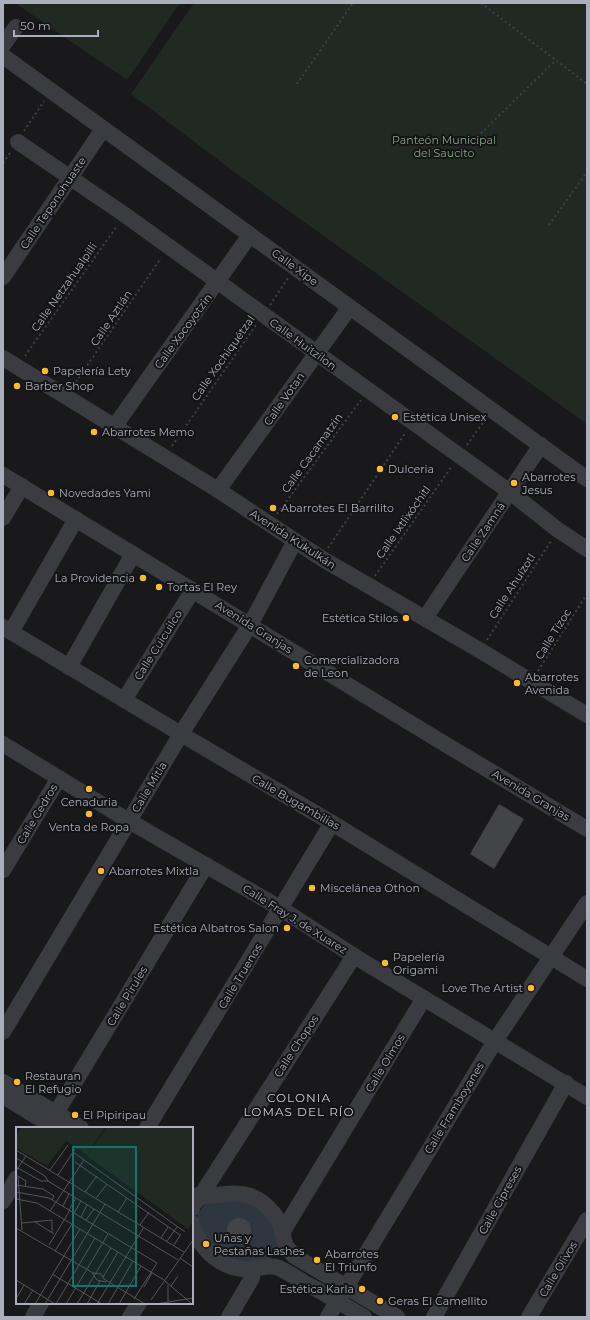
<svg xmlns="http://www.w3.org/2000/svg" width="590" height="1320" font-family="Montserrat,sans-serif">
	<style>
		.green { fill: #202922 }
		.water { fill: #2e3740 }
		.building { fill: #434448 }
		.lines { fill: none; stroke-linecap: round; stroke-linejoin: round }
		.path { stroke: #3f4147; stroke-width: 2; stroke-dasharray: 2 3; stroke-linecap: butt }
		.minor { stroke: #3b3c42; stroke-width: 16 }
		.poi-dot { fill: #fabb32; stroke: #141416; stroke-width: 1.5 }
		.labels { text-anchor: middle; stroke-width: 4; stroke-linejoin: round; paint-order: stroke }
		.park-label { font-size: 11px; fill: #81a784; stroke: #141416 }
		.street-label { font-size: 11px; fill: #aaafbb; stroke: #141416 }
		.poi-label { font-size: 11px; fill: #aaafbb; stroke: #141416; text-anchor: start }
		.neighbourhood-label { font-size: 12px; letter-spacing: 1px; fill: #ccced7; stroke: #141416 }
		.inset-road { fill: none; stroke: #53555b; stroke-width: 1 }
		.view { fill: #0f766e; fill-opacity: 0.15; stroke: #0f766e; stroke-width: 2 }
		.inset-edge { fill: none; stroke: #aaafbb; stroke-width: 2 }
	</style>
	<rect width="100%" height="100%" fill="#19191b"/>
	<g class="green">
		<path d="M15 3H180L127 80Z"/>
		<path d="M194 3H587V424L237 174 131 94Z"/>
	</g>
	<path class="water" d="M221 1198 259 1205 272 1218 279 1245 273 1256 266 1261 253 1263 229 1260 207 1243 197 1219 198 1214 206 1202Z"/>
	<g class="building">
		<path d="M499 804 524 819 494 869 470 854Z"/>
		<circle cx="239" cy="1230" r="12"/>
	</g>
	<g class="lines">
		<g class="path">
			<path d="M481 3 587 84"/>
			<path d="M297 84 353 3"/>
			<path d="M24 131 44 101"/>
			<path d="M470 144 556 60"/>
			<path d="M3 163 10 153"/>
			<path d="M549 225 587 172"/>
			<path d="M270 305 288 278"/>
			<path d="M25 356 117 226"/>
			<path d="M73 386 161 258"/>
			<path d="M467 445 484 421"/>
			<path d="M172 446 256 325"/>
			<path d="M277 514 361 400"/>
			<path d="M328 548 406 432"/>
			<path d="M375 576 452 466"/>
			<path d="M487 640 551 541"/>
			<path d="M538 671 587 594"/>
		</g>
		<g class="minor">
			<path d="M3 45 16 27"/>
			<path d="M3 56 587 479"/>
			<path d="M18 142 125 215 510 492 558 530 587 549"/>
			<path d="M3 277 103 129"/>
			<path d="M3 358 218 490 321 558 481 651 587 715"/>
			<path d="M114 427 250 235"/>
			<path d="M3 475 435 738 587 829"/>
			<path d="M218 490 350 307"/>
			<path d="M3 518 22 486"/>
			<path d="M425 618 541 445"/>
			<path d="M3 627 181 734 332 823 587 979"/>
			<path d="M11 632 76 519"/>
			<path d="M69 667 133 554"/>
			<path d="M124 700 193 590"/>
			<path d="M3 744 129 821 280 908 354 956 587 1097"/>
			<path d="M3 870 59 778"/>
			<path d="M3 1032 181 734 250 625 295 541"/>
			<path d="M3 1082 81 1128"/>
			<path d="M3 1096 55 1128"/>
			<path d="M47 1128 206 865"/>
			<path d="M147 1128 332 823"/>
			<path d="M192 1195C201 1197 208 1196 217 1195 242 1191 258 1194 274 1214 282 1223 282 1235 286 1246 288 1249 291 1252 294 1256L397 1317"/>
			<path d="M3 1201 17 1178"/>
			<path d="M192 1209 193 1205 200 1197 354 956"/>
			<path d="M192 1223C199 1250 224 1272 252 1269 262 1268 269 1264 279 1268 287 1272 296 1277 303 1282 324 1293 344 1305 364 1317"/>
			<path d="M283 1231 424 998"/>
			<path d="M33 1317 41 1303"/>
			<path d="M130 1317 139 1303"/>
			<path d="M229 1317 252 1278V1269"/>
			<path d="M328 1317 495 1041 587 903"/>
			<path d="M434 1317 566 1083"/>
			<path d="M529 1317 587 1220"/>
		</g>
	</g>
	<g class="poi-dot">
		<circle cx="45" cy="371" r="4"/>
		<circle cx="17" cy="386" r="4"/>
		<circle cx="395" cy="417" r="4"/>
		<circle cx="94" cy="432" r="4"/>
		<circle cx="380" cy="469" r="4"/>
		<circle cx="514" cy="483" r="4"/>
		<circle cx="51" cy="493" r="4"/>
		<circle cx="273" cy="508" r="4"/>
		<circle cx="143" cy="578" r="4"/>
		<circle cx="159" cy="587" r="4"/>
		<circle cx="406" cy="618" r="4"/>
		<circle cx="296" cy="666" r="4"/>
		<circle cx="517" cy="683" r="4"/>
		<circle cx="89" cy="789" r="4"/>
		<circle cx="89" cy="814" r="4"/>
		<circle cx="101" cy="871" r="4"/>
		<circle cx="312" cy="888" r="4"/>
		<circle cx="287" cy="928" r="4"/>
		<circle cx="385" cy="963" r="4"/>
		<circle cx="531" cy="988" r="4"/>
		<circle cx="17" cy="1082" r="4"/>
		<circle cx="75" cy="1115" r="4"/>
		<circle cx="206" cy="1244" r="4"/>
		<circle cx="317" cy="1260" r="4"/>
		<circle cx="362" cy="1289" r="4"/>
		<circle cx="380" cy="1301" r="4"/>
	</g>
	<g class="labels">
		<g class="park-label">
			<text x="444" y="144">Panteón Municipal<tspan x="444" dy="13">del Saucito</tspan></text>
		</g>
		<g class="street-label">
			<text transform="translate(53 203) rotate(-56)" y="4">Calle Teponohuaste</text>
			<text transform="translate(295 267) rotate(36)" y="4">Calle Xipe</text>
			<text transform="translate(64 287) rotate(-55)" y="4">Calle Netzahualpilli</text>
			<text transform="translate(111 318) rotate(-56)" y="4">Calle Aztlán</text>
			<text transform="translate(183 331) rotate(-54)" y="4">Calle Xocoyotzin</text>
			<text transform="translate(303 344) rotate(36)" y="4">Calle Huitzilon</text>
			<text transform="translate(223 358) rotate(-55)" y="4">Calle Xochiquétzal</text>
			<text transform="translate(284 399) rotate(-55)" y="4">Calle Votan</text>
			<text transform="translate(312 453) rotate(-54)" y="4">Calle Cacamatzin</text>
			<text transform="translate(403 522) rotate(-55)" y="4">Calle Ixtlixóchitl</text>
			<text transform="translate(483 532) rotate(-56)" y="4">Calle Zamná</text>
			<text transform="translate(293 539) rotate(33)" y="4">Avenida Kukulkán</text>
			<text transform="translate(512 586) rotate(-57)" y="4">Calle Ahuízotl</text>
			<text transform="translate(254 627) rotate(32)" y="4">Avenida Granjas</text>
			<text transform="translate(553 634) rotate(-58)" y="4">Calle Tízoc</text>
			<text transform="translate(158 645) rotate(-58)" y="4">Calle Cuicuilco</text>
			<text transform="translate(149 787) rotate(-59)" y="4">Calle Mitla</text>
			<text transform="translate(531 795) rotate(31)" y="4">Avenida Granjas</text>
			<text transform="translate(296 802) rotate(30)" y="4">Calle Bugambilias</text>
			<text transform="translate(37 814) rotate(-59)" y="4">Calle Cedros</text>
			<text transform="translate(295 919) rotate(32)" y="4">Calle Fray J. de Xuarez</text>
			<text transform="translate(240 976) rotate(-59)" y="4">Calle Truenos</text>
			<text transform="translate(127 996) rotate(-59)" y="4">Calle Pirules</text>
			<text transform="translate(296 1046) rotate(-57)" y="4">Calle Chopos</text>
			<text transform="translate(385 1063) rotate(-59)" y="4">Calle Olmos</text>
			<text transform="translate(454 1108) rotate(-59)" y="4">Calle Framboyanes</text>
			<text transform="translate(500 1200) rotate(-61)" y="4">Calle Cipreses</text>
			<text transform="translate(558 1269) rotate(-59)" y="4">Calle Olivos</text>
		</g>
		<g class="poi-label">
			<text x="53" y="375">Papelería Lety</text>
			<text x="25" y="390">Barber Shop</text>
			<text x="403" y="421">Estética Unisex</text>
			<text x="102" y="436">Abarrotes Memo</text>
			<text x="388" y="473">Dulceria</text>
			<text x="522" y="481">Abarrotes<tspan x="522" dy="13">Jesus</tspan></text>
			<text x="59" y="497">Novedades Yami</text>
			<text x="281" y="512">Abarrotes El Barrilito</text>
			<text x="135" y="582" text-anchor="end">La Providencia</text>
			<text x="167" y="591">Tortas El Rey</text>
			<text x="398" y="622" text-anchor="end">Estética Stilos</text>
			<text x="304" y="664">Comercializadora<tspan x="304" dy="13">de Leon</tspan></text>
			<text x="525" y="681">Abarrotes<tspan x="525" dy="13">Avenida</tspan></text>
			<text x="89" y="806" text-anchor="middle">Cenaduria</text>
			<text x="89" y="831" text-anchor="middle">Venta de Ropa</text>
			<text x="109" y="875">Abarrotes Mixtla</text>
			<text x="320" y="892">Miscelánea Othon</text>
			<text x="279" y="932" text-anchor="end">Estética Albatros Salon</text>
			<text x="393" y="961">Papelería<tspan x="393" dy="13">Origami</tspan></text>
			<text x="523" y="992" text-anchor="end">Love The Artist</text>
			<text x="25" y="1080">Restauran<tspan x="25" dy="13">El Refugio</tspan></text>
			<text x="83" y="1119">El Pipiripau</text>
			<text x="214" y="1242">Uñas y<tspan x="214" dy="13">Pestañas Lashes</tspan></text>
			<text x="325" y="1258">Abarrotes<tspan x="325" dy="13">El Triunfo</tspan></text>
			<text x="354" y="1293" text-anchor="end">Estética Karla</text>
			<text x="388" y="1305">Geras El Camellito</text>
		</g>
		<g class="neighbourhood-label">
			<text x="299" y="1102">COLONIA<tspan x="299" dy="14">LOMAS DEL RÍO</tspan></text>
		</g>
	</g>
	<g transform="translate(16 1127)">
		<rect width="177" height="177" fill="#19191b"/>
		<path d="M6 0H90L71 28 50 14 31 39 0 21V8ZM91 0H177V94L172 102 71 29Z" fill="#202922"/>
		<path class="inset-road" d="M0 23 168 125M57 25 169 105M0 31 29 49 32 54 162 133M59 35 164 108M0 40 25 54H32M34 43 52 18M0 44 10 29M0 48 10 54 9 60M42 48 59 22M2 50 6 103M0 58 27 62 38 69 36 73M0 65 33 71 141 136 118 172M69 65 81 49M80 71 91 57M0 72 21 76 148 153M47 79 53 67M53 83 60 71M34 84 68 33M102 85 111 71M58 86 65 74M65 90 71 78M70 93 78 82M19 95 38 107M6 96 36 93V106M124 98 133 85M0 101 77 146 85 147 88 152 129 177M145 111 152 100M151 114 161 100M33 118 54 83M158 118 165 107M39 124 56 97M164 131 177 140M76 146 81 153 90 155M36 147 86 177M87 150 102 125M0 153 39 177M149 154 176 177M152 158V175M155 159 162 149M128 160 136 146M0 172 8 158M135 173 177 113M8 177 17 163M19 177 64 102M29 177 89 77M40 177 79 111M50 177 92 107M61 177 95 121M71 177 84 154M81 177 128 100M92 177 117 134M103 177 125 139M140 177 177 171"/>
		<path class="view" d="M57 20H120V159H57Z"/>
		<rect width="177" height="177" class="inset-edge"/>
	</g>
	<rect width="590" height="1320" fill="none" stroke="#aaafbb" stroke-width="8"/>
	<path d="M14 30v6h84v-6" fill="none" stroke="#aaafbb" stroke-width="2"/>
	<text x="20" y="30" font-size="12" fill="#aaafbb" stroke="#141416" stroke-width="3" paint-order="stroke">50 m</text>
</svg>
